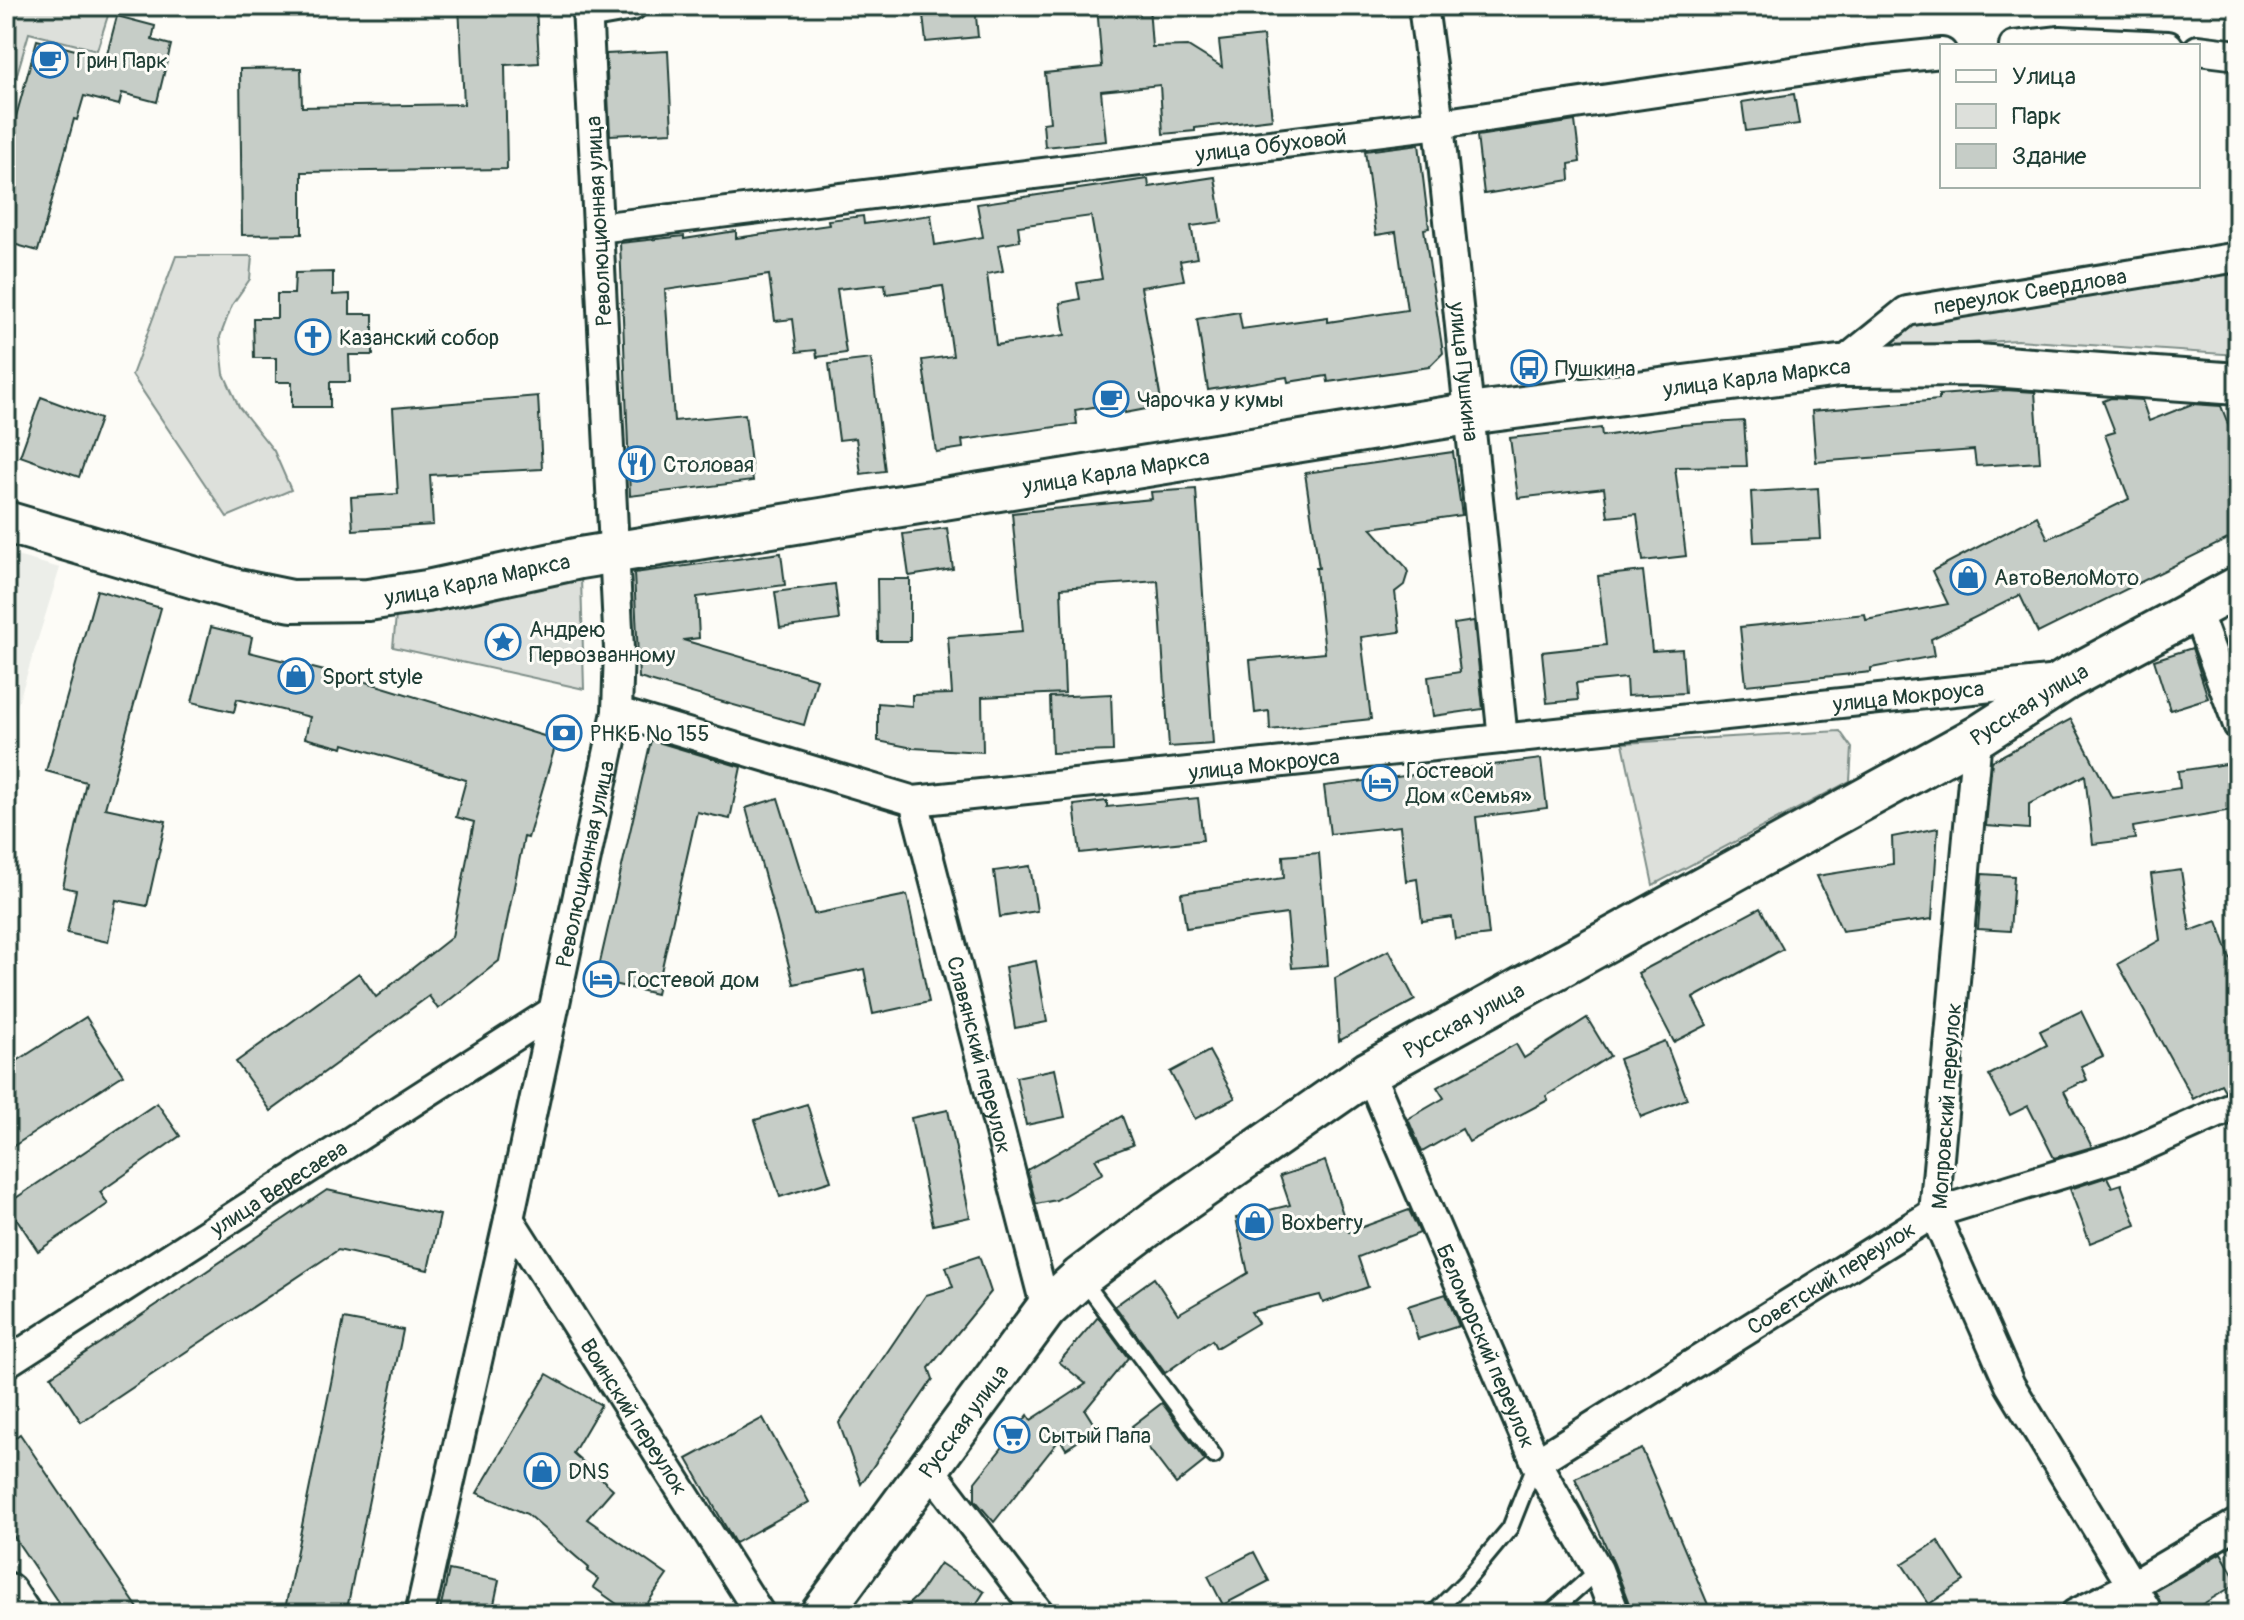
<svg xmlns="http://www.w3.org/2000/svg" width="2244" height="1620" font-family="Pangolin,sans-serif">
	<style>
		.built { fill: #eceee9 }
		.green { fill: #dde0db; stroke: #7e8e88; stroke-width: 2 }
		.building { fill: #c6cdc7; stroke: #1f3d34; stroke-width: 2; fill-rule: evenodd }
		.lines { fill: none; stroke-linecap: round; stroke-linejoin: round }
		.lane-casing { stroke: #1f3d34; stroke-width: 20 }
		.street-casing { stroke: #1f3d34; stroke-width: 34 }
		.secondary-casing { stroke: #1f3d34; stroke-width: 46 }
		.lane { stroke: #fdfcf7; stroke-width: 14 }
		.street { stroke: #fdfcf7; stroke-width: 28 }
		.secondary { stroke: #fdfcf7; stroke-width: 40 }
		.labels { text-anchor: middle; stroke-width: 6; stroke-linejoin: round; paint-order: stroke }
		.poi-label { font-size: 22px; fill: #1f3d34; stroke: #fdfcf7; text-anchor: start }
		.street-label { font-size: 22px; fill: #1f3d34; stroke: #fdfcf7 }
	</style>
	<rect width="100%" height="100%" fill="#fdfcf7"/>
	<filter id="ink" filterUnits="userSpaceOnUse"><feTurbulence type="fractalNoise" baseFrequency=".0125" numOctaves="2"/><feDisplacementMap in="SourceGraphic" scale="16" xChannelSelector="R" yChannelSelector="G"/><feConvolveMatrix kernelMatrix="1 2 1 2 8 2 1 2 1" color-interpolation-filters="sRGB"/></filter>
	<g filter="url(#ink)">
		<path class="built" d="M6 553 60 568 6 742Z"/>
		<g class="green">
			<path d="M6 6H111L97 50 29 33 12 91 6 90Z"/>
			<path d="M176 256H252L250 279 232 305 220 337 224 374 239 407 274 451 291 490 227 517 132 375Z"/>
			<path d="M2238 264V355L2017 340 1889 348 1902 322Z"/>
			<path d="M581 577 584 689 393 647 396 616Z"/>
			<path d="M1840 731 1852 748 1850 781 1653 885 1623 743Z"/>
		</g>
		<g class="building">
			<path d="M459 6H536L539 63 505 65 507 169 302 172V234L242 235 240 69 301 68 302 107 464 104Z"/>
			<path d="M922 6H975L978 37 926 42Z"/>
			<path d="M1097 6H1149L1152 47 1188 46 1222 67 1219 41 1263 36 1272 119 1195 128V131L1163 134 1160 85 1101 91 1106 141 1045 147 1043 123 1050 122 1045 73 1102 67Z"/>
			<path d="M117 16 155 26 152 40 171 45 157 102 122 93 119 105 84 96 77 120 74 119 38 251 6 242V141L9 142 37 40 106 58Z"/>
			<path d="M668 51 672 132 610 135 606 54Z"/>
			<path d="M1794 94 1799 124 1746 131 1742 102Z"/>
			<path d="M1575 121 1580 162 1569 164 1570 180 1484 194 1477 136Z"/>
			<path d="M1419 144 1429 228 1424 229 1443 353 1429 367 1328 382 1327 376 1288 382 1287 377 1208 390 1197 319 1239 312 1242 329 1328 317V322L1407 310 1396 232 1376 235 1365 151Z"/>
			<path d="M1215 177 1222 222 1191 226 1197 258 1180 261 1184 280 1141 287 1162 406 1125 413 1123 402 1075 410 1077 424 962 440 963 448 936 452 922 360 953 356 943 286 886 294 885 284 837 289 846 353 817 357 816 350 797 352 793 319 775 321 769 275 665 290 674 421 745 414 753 481 630 496 620 243 684 236V239L736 231V238L829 225 828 220 863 216 864 224 931 215 935 245 983 237 977 204 1148 179 1149 187ZM1091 216 1102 279 1077 283 1080 299 1060 303 1065 335 996 345 987 274 1003 271 998 245 1020 241 1018 226Z"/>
			<path d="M333 272V295L350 294V314H373V355H349L350 382H330V407H292V382H276V358H254L253 318H277V294H294L295 273Z"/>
			<path d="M871 359 885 471 861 474 856 438 839 440 829 364Z"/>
			<path d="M2005 390 2035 392 2040 462 1976 466 1974 450 1816 462 1812 411 1939 400V395Z"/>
			<path d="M538 396 542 469 430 475 433 525 353 530 351 497 398 494 393 408Z"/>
			<path d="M41 397 100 419 79 477 20 456Z"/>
			<path d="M2111 398 2142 400 2149 421 2192 404 2221 406 2238 449V534L2038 633 2020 595 1931 639 1934 656 1871 668V672L1746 685 1740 627 1865 614 1866 620 1948 604 1932 571 2037 516 2048 539 2129 499 2105 435 2115 432 2103 401Z"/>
			<path d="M1744 421 1747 466 1675 467 1686 556 1643 561 1637 514 1608 517 1604 488 1518 498 1510 438 1601 428 1602 436 1681 425Z"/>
			<path d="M1453 452 1462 515 1371 528 1405 566 1408 572 1404 585 1395 592 1400 632 1361 637 1371 719 1270 730 1269 711 1255 713 1250 660 1325 653 1316 568H1319L1305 473Z"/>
			<path d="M1818 488 1821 539 1754 542 1751 492Z"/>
			<path d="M1196 489 1213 744 1169 747 1158 581 1061 588 1065 693 982 697 983 752 913 748 878 741V703L912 706V695L952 694 948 637 1023 631 1012 513 1152 499 1151 492Z"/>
			<path d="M947 528 953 569 909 576 903 534Z"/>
			<path d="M781 553 785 585 697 597 699 638 683 640 817 679 804 725 639 678 634 573Z"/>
			<path d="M1643 571 1652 651 1682 649 1685 693 1627 696 1626 678 1576 683 1578 700 1547 703 1542 652 1606 645 1598 576Z"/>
			<path d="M877 579H910V641H878Z"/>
			<path d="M835 584 839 620 780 628 775 592Z"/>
			<path d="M97 590 161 608 105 808 166 821 147 906 116 900 108 942 67 933 76 890 63 887 86 782 46 771Z"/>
			<path d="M1474 621 1483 709 1433 716 1428 677 1460 672 1454 624Z"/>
			<path d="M211 627 252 637 249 652 360 680 557 740 528 838 524 837 499 961 438 1009 429 996 271 1111 236 1062 359 973 376 997 452 937 474 822 456 817 466 780 344 744 343 748 305 738 310 717 237 699 234 712 192 702Z"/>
			<path d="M2192 648 2208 698 2170 710 2154 660Z"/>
			<path d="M1111 694 1113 751 1052 753 1050 697Z"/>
			<path d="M2071 719 2112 798 2180 788 2178 771 2233 763 2238 809 2133 827 2135 839 2093 844 2085 775 2029 804V829L1986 826 1992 761Z"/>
			<path d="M651 740 741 767 730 819 697 812 656 994 596 980Z"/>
			<path d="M1541 759 1547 808 1476 817 1489 935 1455 939 1452 917 1422 921 1417 879 1406 881 1400 826 1330 834 1324 786Z"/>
			<path d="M778 798 814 914 907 895 929 1002 873 1014 864 969 794 984 746 808Z"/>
			<path d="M1198 798 1203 840 1080 853 1074 805 1107 801V807Z"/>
			<path d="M1938 828 1932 919 1842 931 1817 876 1893 864 1892 837Z"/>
			<path d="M1319 853 1328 965 1292 968 1287 914 1186 928 1181 893 1284 878 1283 856Z"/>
			<path d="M1030 866 1037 911 1000 917 994 871Z"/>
			<path d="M2181 870 2190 931 2217 921 2238 981V1087L2225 1091 2221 1084 2193 1099 2118 964 2160 940 2151 874Z"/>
			<path d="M1982 874 2014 876 2010 931 1978 929Z"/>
			<path d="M1760 908 1783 949 1693 998 1707 1025 1674 1042 1638 973Z"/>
			<path d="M1389 950 1415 1000 1339 1041 1335 978Z"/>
			<path d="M1036 961 1047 1022 1015 1028 1005 967Z"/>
			<path d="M2081 1011 2103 1056 2081 1066 2087 1080 2064 1091 2092 1147 2054 1158 2028 1106 2010 1115 1989 1075 2047 1045 2040 1031Z"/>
			<path d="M86 1017 123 1075 6 1151V1068Z"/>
			<path d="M1587 1018 1610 1056 1546 1096 1548 1100 1469 1142 1462 1129 1422 1152 1408 1119 1444 1098 1437 1087 1516 1044 1524 1058Z"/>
			<path d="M1665 1041 1687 1099 1641 1117 1619 1059Z"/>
			<path d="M1209 1051 1235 1098 1195 1119 1170 1072Z"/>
			<path d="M1055 1069 1065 1117 1026 1125 1016 1077Z"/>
			<path d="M157 1103 180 1136 100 1192 108 1204 38 1251 7 1204Z"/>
			<path d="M807 1104 831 1181 780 1197 755 1120Z"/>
			<path d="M948 1110 970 1217 933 1225 911 1118Z"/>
			<path d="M1122 1116 1133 1145 1095 1159 1103 1173 1056 1200 1036 1204 1027 1170Z"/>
			<path d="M1325 1161 1349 1232 1409 1210 1420 1233 1358 1257 1368 1287 1323 1303 1320 1295 1251 1312 1258 1323 1216 1348 1212 1340 1165 1373 1115 1306 1154 1278 1178 1314 1248 1273 1236 1218 1290 1205 1280 1176Z"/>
			<path d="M2107 1177 2112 1187 2121 1184 2136 1225 2090 1243 2070 1189Z"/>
			<path d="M327 1190 440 1215 428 1270 338 1250 81 1422 51 1376Z"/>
			<path d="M979 1256 991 1292 929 1368 933 1379 861 1484 839 1423 926 1295 953 1287 946 1267Z"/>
			<path d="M1446 1294 1459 1326 1418 1339 1408 1306Z"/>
			<path d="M1098 1317 1128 1358 1085 1410 1097 1429 1066 1449 1060 1439 994 1522 975 1500V1482L1028 1415 1031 1420 1086 1384 1059 1362Z"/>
			<path d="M344 1319 403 1330 346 1614H284Z"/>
			<path d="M547 1374 601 1405 573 1453 613 1489 587 1519 667 1575 640 1614H631L593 1587 598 1579 587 1571 589 1568 527 1514 477 1493Z"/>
			<path d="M1162 1403 1205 1461 1176 1484 1132 1426Z"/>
			<path d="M763 1418 809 1502 735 1543 687 1459Z"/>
			<path d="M20 1434 142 1614H66L6 1525V1444Z"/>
			<path d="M1642 1449 1712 1614H1633L1614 1564 1575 1478Z"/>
			<path d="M1938 1541 1964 1581 1929 1604 1902 1564Z"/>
			<path d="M1254 1552 1269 1581 1223 1605 1208 1576Z"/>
			<path d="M2221 1553 2238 1583 2186 1614H2166L2155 1591Z"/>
			<path d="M940 1563 984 1592 970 1614H898L919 1594Z"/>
			<path d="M449 1570 499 1580 492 1614H439Z"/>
		</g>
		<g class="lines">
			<defs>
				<g id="lane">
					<path d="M1083 1280 1214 1456"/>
					<path d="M1433 1614 1466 1581 1510 1528 1536 1462"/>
					<path d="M1549 1614 1598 1570"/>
				</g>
				<g id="street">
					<path id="s1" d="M1423 6 1439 124 1503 739"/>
					<path d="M587 14 632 6"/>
					<path d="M2014 46 2060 41 2168 46"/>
					<path d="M2198 50 2238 55"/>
					<path id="s2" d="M598 228 1439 124 1866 61 1942 53"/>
					<path id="s3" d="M1839 366 1907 311 2238 257"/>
					<path d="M2195 608 2238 725"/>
					<path id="s4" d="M617 712 914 801 2058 680"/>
					<path d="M1977 737 1934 1213 2010 1385 2149 1614"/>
					<path id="s5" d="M914 801 1046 1309"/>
					<path id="s6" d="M1369 1072 1536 1462 1598 1570 1615 1614"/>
					<path id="s7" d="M509 1219 760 1614"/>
					<path id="s8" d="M6 1363 552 1012"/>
					<path id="s9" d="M1536 1462 1934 1213 2129 1153 2238 1104"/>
					<path d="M929 1468 1040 1614"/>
					<path id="s10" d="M420 1614 509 1219 617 712 619 649 587 6"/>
					<path d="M2075 1614 2131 1586 2238 1523"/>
				</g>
				<g id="secondary">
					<path id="s11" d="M6 522 233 589 292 601 368 600 427 591 580 558 1468 414 1839 366 1977 365 2238 384"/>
					<path d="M6 1593 20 1614"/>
					<path id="s12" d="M821 1614 1046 1309 1081 1277 1155 1221 1369 1072 1977 737 2067 679 2238 587"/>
				</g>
			</defs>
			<use href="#lane" class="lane-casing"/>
			<use href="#street" class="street-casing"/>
			<use href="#secondary" class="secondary-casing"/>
			<use href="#lane" class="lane"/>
			<use href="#street" class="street"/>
			<use href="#secondary" class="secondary"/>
		</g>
	</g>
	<defs>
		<symbol id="cafe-ring" viewBox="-11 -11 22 22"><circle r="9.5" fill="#fdfcf7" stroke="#1f6fb2" stroke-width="1.5"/><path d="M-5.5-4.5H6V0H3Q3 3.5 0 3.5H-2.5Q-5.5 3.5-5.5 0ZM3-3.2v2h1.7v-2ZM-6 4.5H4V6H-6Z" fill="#1f6fb2"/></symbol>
		<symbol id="church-ring" viewBox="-11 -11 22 22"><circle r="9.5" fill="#fdfcf7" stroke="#1f6fb2" stroke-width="1.5"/><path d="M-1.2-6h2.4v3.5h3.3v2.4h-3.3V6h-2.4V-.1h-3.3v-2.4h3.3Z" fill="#1f6fb2"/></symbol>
		<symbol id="bus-ring" viewBox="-11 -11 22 22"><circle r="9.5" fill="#fdfcf7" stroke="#1f6fb2" stroke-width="1.5"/><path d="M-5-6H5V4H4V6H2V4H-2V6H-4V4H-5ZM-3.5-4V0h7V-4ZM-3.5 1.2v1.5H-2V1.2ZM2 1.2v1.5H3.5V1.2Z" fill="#1f6fb2"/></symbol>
		<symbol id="restaurant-ring" viewBox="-11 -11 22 22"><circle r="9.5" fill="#fdfcf7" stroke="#1f6fb2" stroke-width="1.5"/><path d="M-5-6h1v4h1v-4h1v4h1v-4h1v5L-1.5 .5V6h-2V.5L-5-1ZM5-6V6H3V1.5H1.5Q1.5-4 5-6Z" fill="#1f6fb2"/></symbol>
		<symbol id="shop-ring" viewBox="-11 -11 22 22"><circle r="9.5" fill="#fdfcf7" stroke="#1f6fb2" stroke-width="1.5"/><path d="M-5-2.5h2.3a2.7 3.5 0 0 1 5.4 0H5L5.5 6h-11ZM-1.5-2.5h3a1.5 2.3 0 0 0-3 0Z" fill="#1f6fb2"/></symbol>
		<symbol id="sight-ring" viewBox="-11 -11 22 22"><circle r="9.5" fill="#fdfcf7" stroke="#1f6fb2" stroke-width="1.5"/><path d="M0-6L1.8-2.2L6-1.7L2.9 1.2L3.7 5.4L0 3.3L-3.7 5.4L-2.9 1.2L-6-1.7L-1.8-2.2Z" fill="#1f6fb2"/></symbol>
		<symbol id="bank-ring" viewBox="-11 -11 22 22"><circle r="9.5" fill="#fdfcf7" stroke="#1f6fb2" stroke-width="1.5"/><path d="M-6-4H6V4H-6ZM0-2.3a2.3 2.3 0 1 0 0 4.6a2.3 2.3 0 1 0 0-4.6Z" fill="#1f6fb2"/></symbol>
		<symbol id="hotel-ring" viewBox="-11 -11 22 22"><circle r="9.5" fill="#fdfcf7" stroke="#1f6fb2" stroke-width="1.5"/><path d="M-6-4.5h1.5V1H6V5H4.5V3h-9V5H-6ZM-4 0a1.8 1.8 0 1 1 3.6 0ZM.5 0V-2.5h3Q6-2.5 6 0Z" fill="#1f6fb2"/></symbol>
		<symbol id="supermarket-ring" viewBox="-11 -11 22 22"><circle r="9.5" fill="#fdfcf7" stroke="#1f6fb2" stroke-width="1.5"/><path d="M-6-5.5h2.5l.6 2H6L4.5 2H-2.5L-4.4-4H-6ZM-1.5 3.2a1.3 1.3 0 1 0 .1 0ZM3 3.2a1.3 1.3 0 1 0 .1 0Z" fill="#1f6fb2"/></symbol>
	</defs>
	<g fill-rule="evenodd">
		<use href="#cafe-ring" x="30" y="40" width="40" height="40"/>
		<use href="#church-ring" x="293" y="317" width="40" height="40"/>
		<use href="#bus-ring" x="1509" y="348" width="40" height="40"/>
		<use href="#cafe-ring" x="1091" y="379" width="40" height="40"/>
		<use href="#restaurant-ring" x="617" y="444" width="40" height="40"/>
		<use href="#shop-ring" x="1948" y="557" width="40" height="40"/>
		<use href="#sight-ring" x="483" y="622" width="40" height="40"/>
		<use href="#shop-ring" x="276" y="656" width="40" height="40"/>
		<use href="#bank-ring" x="544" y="713" width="40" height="40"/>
		<use href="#hotel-ring" x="1360" y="763" width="40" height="40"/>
		<use href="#hotel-ring" x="581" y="959" width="40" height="40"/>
		<use href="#shop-ring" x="1235" y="1202" width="40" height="40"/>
		<use href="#supermarket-ring" x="992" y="1415" width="40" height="40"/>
		<use href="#shop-ring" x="522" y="1451" width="40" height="40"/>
	</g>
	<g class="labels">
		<g class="poi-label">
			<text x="76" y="68">Грин Парк</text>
			<text x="339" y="345">Казанский собор</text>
			<text x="1555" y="376">Пушкина</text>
			<text x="1137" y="407">Чарочка у кумы</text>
			<text x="663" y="472">Столовая</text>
			<text x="1994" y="585">АвтоВелоМото</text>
			<text x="529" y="637">Андрею<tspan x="529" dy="25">Первозванному</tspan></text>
			<text x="322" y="684">Sport style</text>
			<text x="590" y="741">РНКБ № 155</text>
			<text x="1406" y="778">Гостевой<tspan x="1406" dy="25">Дом «Семья»</tspan></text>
			<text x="627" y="987">Гостевой дом</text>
			<text x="1281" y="1230">Boxberry</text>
			<text x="1038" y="1443">Сытый Папа</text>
			<text x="568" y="1479">DNS</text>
		</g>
		<g class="street-label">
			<text dy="8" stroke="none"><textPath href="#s2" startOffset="678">улица Обуховой</textPath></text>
			<text transform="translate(598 221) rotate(-93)" y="8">Революционная улица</text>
			<text dy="8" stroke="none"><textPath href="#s3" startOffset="212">переулок Свердлова</textPath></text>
			<text dy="8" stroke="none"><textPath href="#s1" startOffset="368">улица Пушкина</textPath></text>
			<text dy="8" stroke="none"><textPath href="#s11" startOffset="1780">улица Карла Маркса</textPath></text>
			<text dy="8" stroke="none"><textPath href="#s11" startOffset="1132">улица Карла Маркса</textPath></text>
			<text dy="8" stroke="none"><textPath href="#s11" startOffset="484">улица Карла Маркса</textPath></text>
			<text dy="8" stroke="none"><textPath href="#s4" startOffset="1310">улица Мокроуса</textPath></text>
			<text dy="8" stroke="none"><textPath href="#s12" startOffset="1536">Русская улица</textPath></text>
			<text dy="8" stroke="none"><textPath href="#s4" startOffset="662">улица Мокроуса</textPath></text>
			<text dy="8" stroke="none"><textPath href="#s10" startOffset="768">Революционная улица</textPath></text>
			<text dy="8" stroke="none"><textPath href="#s12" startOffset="888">Русская улица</textPath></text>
			<text dy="8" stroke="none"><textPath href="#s5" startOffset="262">Славянский переулок</textPath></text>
			<text transform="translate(1946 1106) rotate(-86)" y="8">Мопровский переулок</text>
			<text dy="8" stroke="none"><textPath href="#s8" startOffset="324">улица Вересаева</textPath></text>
			<text dy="8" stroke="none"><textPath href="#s9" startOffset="348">Советский переулок</textPath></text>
			<text dy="8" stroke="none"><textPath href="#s6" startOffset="298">Беломорский переулок</textPath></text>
			<text dy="8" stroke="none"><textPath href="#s7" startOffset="234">Воинский переулок</textPath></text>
			<text dy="8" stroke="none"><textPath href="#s12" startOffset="240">Русская улица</textPath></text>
		</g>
	</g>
	<rect width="2244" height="1620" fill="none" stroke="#fdfcf7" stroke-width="32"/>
	<rect x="16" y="16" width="2212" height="1588" fill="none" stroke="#1f3d34" stroke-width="3" filter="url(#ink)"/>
	<rect x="1940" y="44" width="260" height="144" fill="#fdfcf7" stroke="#a4b0a9" stroke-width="2"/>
	<rect x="1956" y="70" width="40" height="12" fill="#fdfcf7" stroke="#a4b0a9" stroke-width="2"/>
	<text x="2012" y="84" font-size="24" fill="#1f3d34">Улица</text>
	<rect x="1956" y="104" width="40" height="24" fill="#dde0db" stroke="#a4b0a9" stroke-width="2"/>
	<text x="2012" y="124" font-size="24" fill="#1f3d34">Парк</text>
	<rect x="1956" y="144" width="40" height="24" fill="#c6cdc7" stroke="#a4b0a9" stroke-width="2"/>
	<text x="2012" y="164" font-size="24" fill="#1f3d34">Здание</text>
</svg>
